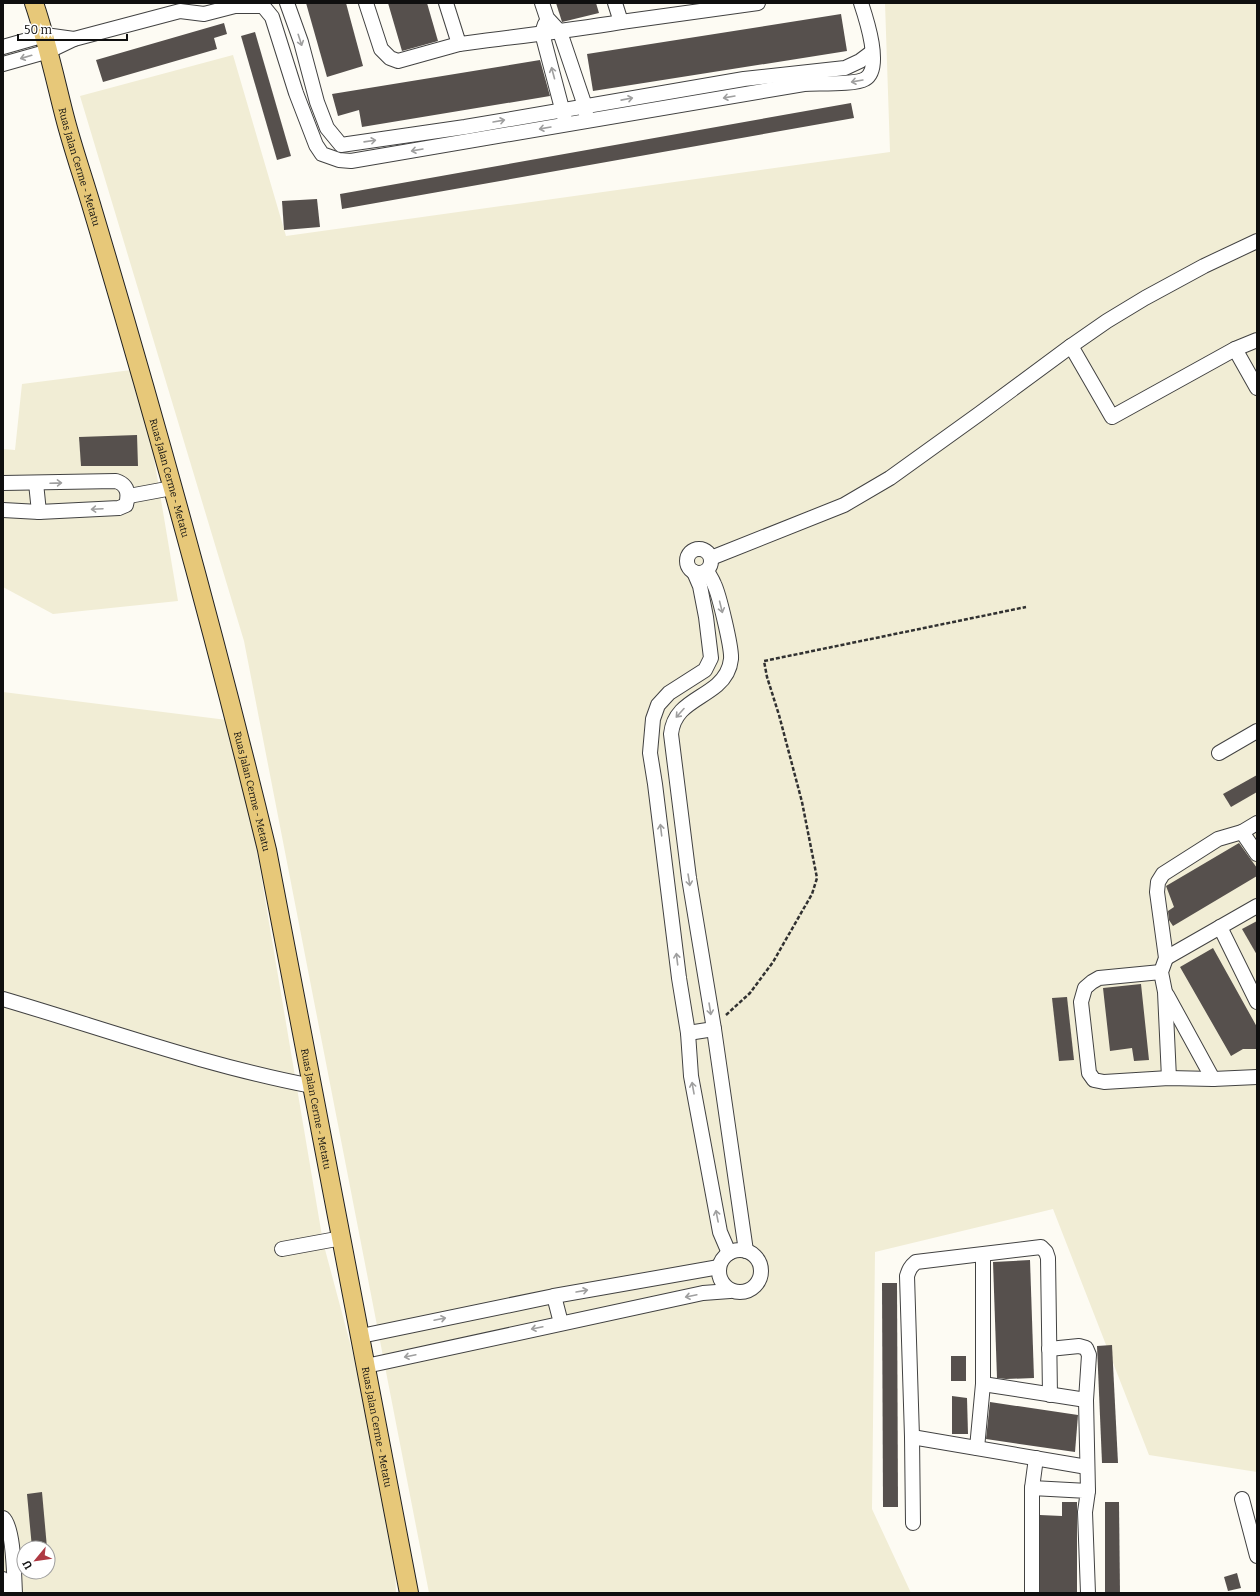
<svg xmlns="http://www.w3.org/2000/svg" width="1260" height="1596" font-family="Bitter,serif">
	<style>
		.farmland { fill: #f1edd5; fill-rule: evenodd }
		.building { fill: #56504d }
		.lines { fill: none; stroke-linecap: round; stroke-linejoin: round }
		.minor-casing { stroke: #424242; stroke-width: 16 }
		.major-casing { stroke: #202020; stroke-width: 20 }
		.path { stroke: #313131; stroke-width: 2.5; stroke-dasharray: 4 2; stroke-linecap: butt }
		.minor { stroke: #fff; stroke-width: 14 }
		.major { stroke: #e7c879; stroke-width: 18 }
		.oneway { stroke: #9f9f9f }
		.labels { text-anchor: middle; stroke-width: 4; stroke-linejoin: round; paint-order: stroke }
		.street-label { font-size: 10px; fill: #0f0f0f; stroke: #fff }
	</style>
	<rect width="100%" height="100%" fill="#fdfbf3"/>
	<g class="farmland">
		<path d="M885 3H1257V1472L1149 1455 1053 1209 875 1252 872 1509 911 1593H429L244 641 80 96 233 55 286 236 890 152Z"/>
		<path d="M139 369 178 601 53 614 3 587V449L15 450 22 384Z"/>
		<path d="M3 692 235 721 323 1242 392 1500 396 1593H3ZM24 1548H48V1572H24Z"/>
	</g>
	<g class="building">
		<path d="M306 3H346L363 66 327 77Z"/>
		<path d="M388 3H427L438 41 402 51Z"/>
		<path d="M556 3H596L599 13 562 22Z"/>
		<path d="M841 14 847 51 593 91 587 54Z"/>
		<path d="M224 23 227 34 214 38 217 49 103 82 96 60Z"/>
		<path d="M255 32 291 156 277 160 241 36Z"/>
		<path d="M540 60 550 96 362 127 359 110 338 116 332 94Z"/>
		<path d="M851 103 854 118 342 209 340 194Z"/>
		<path d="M317 199 320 227 284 230 282 201Z"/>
		<path d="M137 435 138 466H81L79 437Z"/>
		<path d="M1257 775V792L1231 807 1223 794Z"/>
		<path d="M1239 843 1257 868V876L1173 926 1169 920 1168 911 1174 907 1166 886Z"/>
		<path d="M1257 921V955L1242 929Z"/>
		<path d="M1213 948 1257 1027V1049H1243L1231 1056 1180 967Z"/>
		<path d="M1141 984 1149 1060 1134 1061 1132 1048 1110 1051 1103 988Z"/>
		<path d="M1067 997 1074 1060 1059 1061 1052 998Z"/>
		<path d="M1030 1260 1034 1378 1006 1379 997 1378 993 1262Z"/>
		<path d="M882 1283H897L898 1507H883Z"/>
		<path d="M1112 1345 1118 1463H1102L1097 1346Z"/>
		<rect x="951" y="1356" width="15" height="25"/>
		<path d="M952 1396 967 1398 968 1434H952Z"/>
		<path d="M990 1402 1078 1415 1075 1452 986 1439Z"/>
		<path d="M42 1492 47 1548H32L27 1494Z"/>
		<path d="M1062 1502H1077V1593H1040V1515L1062 1516Z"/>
		<path d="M1105 1502H1119L1120 1593H1105Z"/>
		<path d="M1237 1573 1241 1588 1228 1591 1224 1577Z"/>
	</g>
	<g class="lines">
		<defs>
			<g id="minor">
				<path d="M287 3 301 42 317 102 327 128 341 145 465 127 744 79 845 68 860 61 872 52"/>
				<path d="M366 3 381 49 390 58 398 61 459 44"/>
				<path d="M446 3 459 44C513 37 567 31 621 22"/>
				<path d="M542 3 547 18 560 32 585 106 586 114"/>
				<path d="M615 3 621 22 758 3"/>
				<path d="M545 24 542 33 565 120"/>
				<path d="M3 47 45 35 74 39"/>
				<path d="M3 64 49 51 74 39 180 11 204 14 235 6H263L272 17 296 93 316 145 322 154 339 160 351 161 804 84C817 83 855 85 865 79 883 69 866 18 861 3"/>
				<path d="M1071 346 1112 417 1235 349 1257 340"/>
				<path d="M1235 349 1257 388"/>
				<path d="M3 483 116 481C128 485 129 494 126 505L119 508 39 512 3 510"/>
				<path d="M36 483 39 512"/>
				<path d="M129 496 172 488"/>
				<circle cx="699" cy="561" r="12"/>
				<path d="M711 558 844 505 890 478 979 414 1071 346 1107 321 1145 298 1204 266 1257 241"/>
				<path d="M707 571C709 575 712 579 714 584 719 594 732 648 731 659 730 669 725 678 717 685 698 701 674 706 671 734L689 878 714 1029 746 1251"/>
				<path d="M694 572 700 586 706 617 711 658 705 670 669 693 658 705 653 719 650 753 655 784 679 978 688 1033 691 1076 720 1232 729 1253"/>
				<path d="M1219 753 1257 731"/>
				<path d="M1242 832 1257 854"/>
				<path d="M1220 927 1257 1002"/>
				<path d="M1166 958 1257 906"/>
				<path d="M1161 972 1099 978 1092 982 1085 988 1081 1002 1089 1073 1094 1080 1104 1082 1169 1078 1213 1079 1257 1077"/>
				<path d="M1167 995 1213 1079"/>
				<path d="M3 999C105 1029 207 1066 312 1086"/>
				<path d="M688 1033 714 1029"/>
				<path d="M1169 1078 1165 992 1161 972 1166 958 1157 892 1158 882 1163 874 1218 839 1242 832 1257 823"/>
				<path d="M282 1249 342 1238"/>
				<circle cx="740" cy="1271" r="21"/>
				<path d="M554 1296 561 1323"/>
				<path d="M361 1336 554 1296 719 1267"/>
				<path d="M1049 1349 1079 1346 1086 1348 1089 1355 1086 1400 1088 1491"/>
				<path d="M366 1366 703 1293 730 1291"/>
				<path d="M983 1384 1086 1400"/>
				<path d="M912 1437 1087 1467"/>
				<path d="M977 1448 983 1384V1255"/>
				<path d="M1032 1488 1036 1458"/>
				<path d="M1242 1499 1257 1556"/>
				<path d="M3 1518C14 1527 14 1577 15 1593"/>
				<path d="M913 1523 912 1437 907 1276C909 1270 910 1267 916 1262L1041 1247 1046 1252 1048 1258 1050 1395"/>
				<path d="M3 1579 8 1593"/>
				<path d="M1032 1593V1488L1088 1491 1085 1512 1088 1593"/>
			</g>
			<g id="major">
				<path id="s1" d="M34 3C47 41 55 79 65 118 73 149 84 180 93 211 156 422 215 635 267 850L409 1593"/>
			</g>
		</defs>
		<use href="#minor" class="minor-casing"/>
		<use href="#major" class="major-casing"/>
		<path class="path" d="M726 1015 750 993 773 962 812 894 817 878 802 802 779 715 767 677 764 661 1026 607"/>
		<use href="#minor" class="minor"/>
		<use href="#major" class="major"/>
	</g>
	<defs><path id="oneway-shaft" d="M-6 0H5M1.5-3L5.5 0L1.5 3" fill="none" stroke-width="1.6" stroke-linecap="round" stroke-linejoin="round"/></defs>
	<g class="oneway">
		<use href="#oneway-shaft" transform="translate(300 40) rotate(72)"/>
		<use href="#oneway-shaft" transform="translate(26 57) rotate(164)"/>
		<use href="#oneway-shaft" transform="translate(553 73) rotate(-105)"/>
		<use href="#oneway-shaft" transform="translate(857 81) rotate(170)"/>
		<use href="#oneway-shaft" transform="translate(729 97) rotate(170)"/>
		<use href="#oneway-shaft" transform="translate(627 99) rotate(-11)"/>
		<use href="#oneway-shaft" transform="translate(499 121) rotate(-10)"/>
		<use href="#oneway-shaft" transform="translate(545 128) rotate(170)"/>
		<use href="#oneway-shaft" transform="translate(370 141) rotate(-8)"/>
		<use href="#oneway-shaft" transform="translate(417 150) rotate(170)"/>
		<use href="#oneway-shaft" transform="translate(56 483) rotate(-2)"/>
		<use href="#oneway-shaft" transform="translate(97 509) rotate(177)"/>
		<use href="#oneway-shaft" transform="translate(721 607) rotate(76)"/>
		<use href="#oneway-shaft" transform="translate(680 713) rotate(132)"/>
		<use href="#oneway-shaft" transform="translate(661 830) rotate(-97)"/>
		<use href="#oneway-shaft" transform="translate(689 880) rotate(81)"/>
		<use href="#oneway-shaft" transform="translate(677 959) rotate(-97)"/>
		<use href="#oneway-shaft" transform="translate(710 1009) rotate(81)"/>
		<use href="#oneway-shaft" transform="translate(693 1088) rotate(-100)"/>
		<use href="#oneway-shaft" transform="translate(717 1216) rotate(-101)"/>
		<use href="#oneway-shaft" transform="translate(582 1291) rotate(-10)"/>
		<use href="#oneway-shaft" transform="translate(691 1296) rotate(168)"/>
		<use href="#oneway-shaft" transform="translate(440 1319) rotate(-12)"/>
		<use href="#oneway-shaft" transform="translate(537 1328) rotate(168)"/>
		<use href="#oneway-shaft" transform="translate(410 1356) rotate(168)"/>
	</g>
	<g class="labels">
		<g class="street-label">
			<text dy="4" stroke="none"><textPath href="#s1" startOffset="170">Ruas Jalan Cerme - Metatu</textPath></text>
			<text dy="4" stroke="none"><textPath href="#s1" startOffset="494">Ruas Jalan Cerme - Metatu</textPath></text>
			<text dy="4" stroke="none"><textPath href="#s1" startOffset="818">Ruas Jalan Cerme - Metatu</textPath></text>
			<text dy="4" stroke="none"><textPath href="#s1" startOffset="1142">Ruas Jalan Cerme - Metatu</textPath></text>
			<text dy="4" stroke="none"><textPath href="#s1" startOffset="1466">Ruas Jalan Cerme - Metatu</textPath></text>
		</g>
	</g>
	<rect width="1260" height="1596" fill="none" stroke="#0f0f0f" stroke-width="8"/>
	<g transform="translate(36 1560) rotate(241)"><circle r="19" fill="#ffffff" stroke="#9f9f9f"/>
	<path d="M0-3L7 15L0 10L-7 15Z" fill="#ae3943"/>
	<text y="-6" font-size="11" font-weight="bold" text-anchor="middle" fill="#0f0f0f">U</text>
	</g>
	<path d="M18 34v6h109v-6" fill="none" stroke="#0f0f0f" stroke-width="2"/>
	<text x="24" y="34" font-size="12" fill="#0f0f0f" stroke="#ffffff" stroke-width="3" paint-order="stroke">50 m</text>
</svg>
